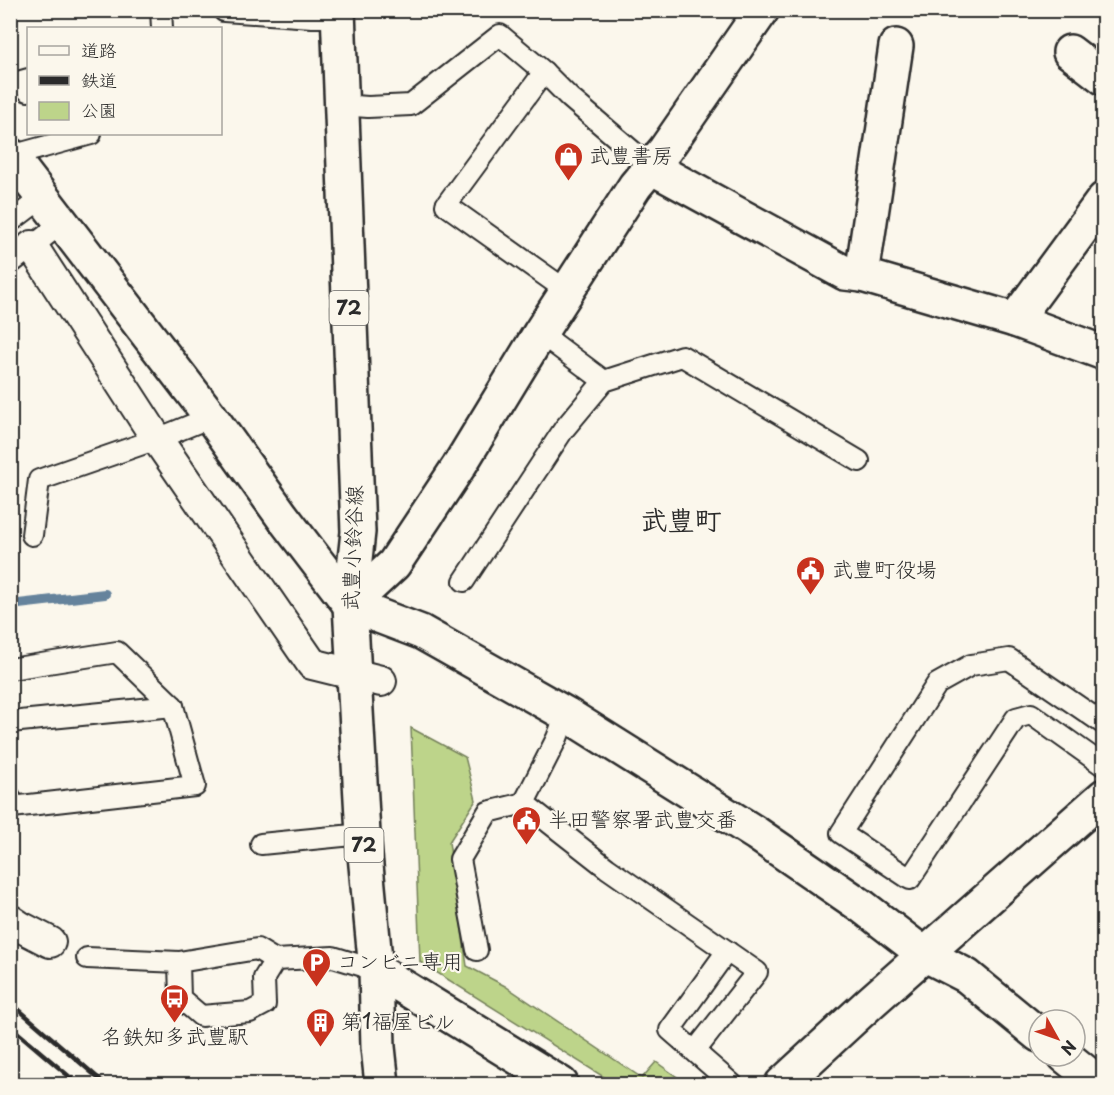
<svg xmlns="http://www.w3.org/2000/svg" width="1114" height="1095" font-family="'Playpen Sans','Klee One',sans-serif">
	<style>
		.green { fill: #bdd48a; stroke: #74805a; stroke-width: 1.5 }
		.lines { fill: none; stroke-linecap: round; stroke-linejoin: round }
		.stream { stroke: #65839c; stroke-width: 10 }
		.service-casing { stroke: #2b2b2b; stroke-width: 24 }
		.pedestrian-casing { stroke: #2b2b2b; stroke-width: 34 }
		.minor-casing { stroke: #2b2b2b; stroke-width: 38 }
		.tertiary-casing { stroke: #2b2b2b; stroke-width: 38 }
		.primary-casing { stroke: #2b2b2b; stroke-width: 38 }
		.service { stroke: #fbf7ec; stroke-width: 20 }
		.pedestrian { stroke: #fbf7ec; stroke-width: 30 }
		.minor { stroke: #fbf7ec; stroke-width: 33 }
		.tertiary { stroke: #fbf7ec; stroke-width: 33 }
		.primary { stroke: #fbf7ec; stroke-width: 33 }
		.rail { stroke: #2b2b2b; stroke-width: 4.5 }
		.labels { text-anchor: middle; stroke-width: 4.5; stroke-linejoin: round; paint-order: stroke }
		.shield { fill: #fbf7ec; stroke: #696865; stroke-width: 1.5 }
		.shield-label { font-size: 20px; font-weight: bold; fill: #2b2b2b }
		.poi-label { font-size: 21px; fill: #2b2b2b; stroke: #fbf7ec; text-anchor: start }
		.street-label { font-size: 21px; fill: #2b2b2b; stroke: #fbf7ec }
		.district-label { font-size: 27px; font-weight: bold; fill: #2b2b2b; stroke: #fbf7ec }
	</style>
	<rect width="100%" height="100%" fill="#fbf7ec"/>
	<filter id="ink" filterUnits="userSpaceOnUse"><feTurbulence type="fractalNoise" baseFrequency=".0167" numOctaves="2"/><feDisplacementMap in="SourceGraphic" scale="12" xChannelSelector="R" yChannelSelector="G"/><feConvolveMatrix kernelMatrix="1 2 1 2 8 2 1 2 1" color-interpolation-filters="sRGB"/></filter>
	<g filter="url(#ink)">
		<path class="green" d="M411 728 465 757 476 800 449 842 467 966 505 986 642 1078 656 1062 687 1084H615L420 962Z"/>
		<g class="lines">
			<path class="stream" d="M10 605 105 594"/>
			<defs>
				<g id="service">
					<path d="M161 10 162 28"/>
					<path d="M224 11 312 17H338"/>
					<path d="M28 79 21 81 28 91"/>
					<path d="M341 105 368 107 411 105 500 35 544 72"/>
					<path d="M11 156 91 134"/>
					<path d="M10 222 43 197"/>
					<path d="M10 264 63 222"/>
					<path d="M567 291 446 205 544 72 570 98 651 167"/>
					<path d="M540 333 604 381 682 356 859 461"/>
					<path d="M32 535 39 480 157 439 211 417"/>
					<path d="M464 581 564 429 604 381"/>
					<path d="M10 669 117 652 173 706 195 786 12 807 10 797"/>
					<path d="M566 714 557 738 524 803 607 868 757 972 695 1051"/>
					<path d="M10 722 173 706"/>
					<path d="M1104 724 1009 659 971 665 937 684 841 833 910 879 1016 718 1031 714 1104 766"/>
					<path d="M261 844 363 834"/>
					<path d="M477 950 460 859 488 812 524 803"/>
					<path d="M727 951 670 1030 732 1084"/>
					<path d="M87 958 179 962"/>
					<path d="M275 960 264 978 265 1004 250 1012 201 1016 180 998 179 962 257 949 275 960 333 957 376 970"/>
				</g>
				<g id="pedestrian">
					<path d="M32 246 157 439 312 664 381 681"/>
					<path d="M10 920 19 926 50 942"/>
				</g>
				<g id="minor">
					<path d="M1070 52 1104 78"/>
					<path d="M651 167 845 273 862 275 1015 320 1104 353"/>
					<path d="M862 275 896 46"/>
					<path d="M1015 320 1104 199"/>
					<path d="M350 605 394 564 459 466 540 333 635 186 665 150 762 10"/>
					<path d="M376 970 561 1084"/>
				</g>
				<g id="tertiary">
					<path d="M10 155 211 417 282 516 350 605 421 632 566 714 757 834 863 907 924 954 967 976 1039 1035"/>
					<path d="M1065 1056 1100 1084"/>
					<path d="M782 1084 871 1002 1104 796"/>
				</g>
				<path id="primary" d="M338 10 358 532 350 605 363 834 376 970 378 1047 382 1084"/>
			</defs>
			<use href="#service" class="service-casing"/>
			<use href="#pedestrian" class="pedestrian-casing"/>
			<use href="#minor" class="minor-casing"/>
			<use href="#tertiary" class="tertiary-casing"/>
			<use href="#primary" class="primary-casing"/>
			<use href="#service" class="service"/>
			<use href="#pedestrian" class="pedestrian"/>
			<use href="#minor" class="minor"/>
			<use href="#tertiary" class="tertiary"/>
			<use href="#primary" class="primary"/>
			<g class="rail">
				<path d="M10 1002 105 1084"/>
				<path d="M10 1026 78 1084"/>
			</g>
		</g>
	</g>
	<defs>
		<symbol id="shop-pin" viewBox="-11 -11 22 30"><path d="M0 17L-7.5 6A9.5 9.5 0 1 1 7.5 6Z" fill="#c8321e" stroke="#fbf7ec"/><path d="M-5-2.5h2.3a2.7 3.5 0 0 1 5.4 0H5L5.5 6h-11ZM-1.5-2.5h3a1.5 2.3 0 0 0-3 0Z" fill="#fff"/></symbol>
		<symbol id="civic-pin" viewBox="-11 -11 22 30"><path d="M0 17L-7.5 6A9.5 9.5 0 1 1 7.5 6Z" fill="#c8321e" stroke="#fbf7ec"/><path d="M-.6-6.5H3V-4.5H.6V-3L4-1V1h2V6H-6V1h2V-1L-.6-3ZM-1.2 2.5V6h2.4V2.5Z" fill="#fff"/></symbol>
		<symbol id="parking-pin" viewBox="-11 -11 22 30"><path d="M0 17L-7.5 6A9.5 9.5 0 1 1 7.5 6Z" fill="#c8321e" stroke="#fbf7ec"/><path d="M-3.5-5.5H1a3.5 3.5 0 0 1 0 7H-1V5.5H-3.5ZM-1-3.4V-.6H.8a1.4 1.4 0 0 0 0-2.8Z" fill="#fff"/></symbol>
		<symbol id="bus-pin" viewBox="-11 -11 22 30"><path d="M0 17L-7.5 6A9.5 9.5 0 1 1 7.5 6Z" fill="#c8321e" stroke="#fbf7ec"/><path d="M-5-6H5V4H4V6H2V4H-2V6H-4V4H-5ZM-3.5-4V0h7V-4ZM-3.5 1.2v1.5H-2V1.2ZM2 1.2v1.5H3.5V1.2Z" fill="#fff"/></symbol>
		<symbol id="building-pin" viewBox="-11 -11 22 30"><path d="M0 17L-7.5 6A9.5 9.5 0 1 1 7.5 6Z" fill="#c8321e" stroke="#fbf7ec"/><path d="M-4-6H4V6H1V3H-1V6H-4ZM-2.5-4.3h1.7v1.8h-1.7ZM.8-4.3h1.7v1.8H.8ZM-2.5-1h1.7V.8h-1.7ZM.8-1h1.7V.8H.8Z" fill="#fff"/></symbol>
	</defs>
	<g fill-rule="evenodd">
		<use href="#shop-pin" x="552" y="140" width="33" height="45"/>
		<use href="#civic-pin" x="794" y="554" width="33" height="45"/>
		<use href="#civic-pin" x="510" y="804" width="33" height="45"/>
		<use href="#parking-pin" x="300" y="946" width="33" height="45"/>
		<use href="#bus-pin" x="158" y="982" width="33" height="45"/>
		<use href="#building-pin" x="304" y="1006" width="33" height="45"/>
	</g>
	<g class="labels">
		<g class="shield">
			<rect x="329.5" y="291" width="39" height="34" rx="4.5"/>
			<rect x="344.5" y="828" width="39" height="34" rx="4.5"/>
		</g>
		<g class="shield-label">
			<text x="349" y="315">72</text>
			<text x="364" y="852">72</text>
		</g>
		<g class="poi-label">
			<text x="589" y="163">武豊書房</text>
			<text x="832" y="577">武豊町役場</text>
			<text x="548" y="827">半田警察署武豊交番</text>
			<text x="337" y="969">コンビニ専用</text>
			<text x="341" y="1029">第1福屋ビル</text>
			<text x="175" y="1044" text-anchor="middle">名鉄知多武豊駅</text>
		</g>
		<g class="street-label">
			<text transform="translate(353 548) rotate(-88)" y="7">武豊小鈴谷線</text>
		</g>
		<g class="district-label">
			<text x="681" y="530">武豊町</text>
		</g>
	</g>
	<rect width="1114" height="1095" fill="none" stroke="#fbf7ec" stroke-width="36"/>
	<rect x="18" y="18" width="1078" height="1059" fill="none" stroke="#2b2b2b" stroke-width="2" filter="url(#ink)"/>
	<rect x="27" y="27" width="195" height="108" fill="#fbf7ec" stroke="#a8a59f" stroke-width="1.5"/>
	<rect x="39" y="46" width="30" height="9" fill="#fbf7ec" stroke="#a8a59f" stroke-width="1.5"/>
	<text x="81" y="57" font-size="18" fill="#2b2b2b">道路</text>
	<rect x="39" y="76" width="30" height="9" fill="#2b2b2b" stroke="#a8a59f" stroke-width="1.5"/>
	<text x="81" y="87" font-size="18" fill="#2b2b2b">鉄道</text>
	<rect x="39" y="102" width="30" height="18" fill="#bdd48a" stroke="#a8a59f" stroke-width="1.5"/>
	<text x="81" y="117" font-size="18" fill="#2b2b2b">公園</text>
	<g transform="translate(1057 1038) rotate(130)"><circle r="28" fill="#fbf7ec" stroke="#a8a59f" stroke-width="1.5"/>
	<path d="M0-4.5L10 22L0 15L-10 22Z" fill="#c8321e"/>
	<text y="-9" font-size="16" font-weight="bold" text-anchor="middle" fill="#2b2b2b">N</text>
	</g>
</svg>
